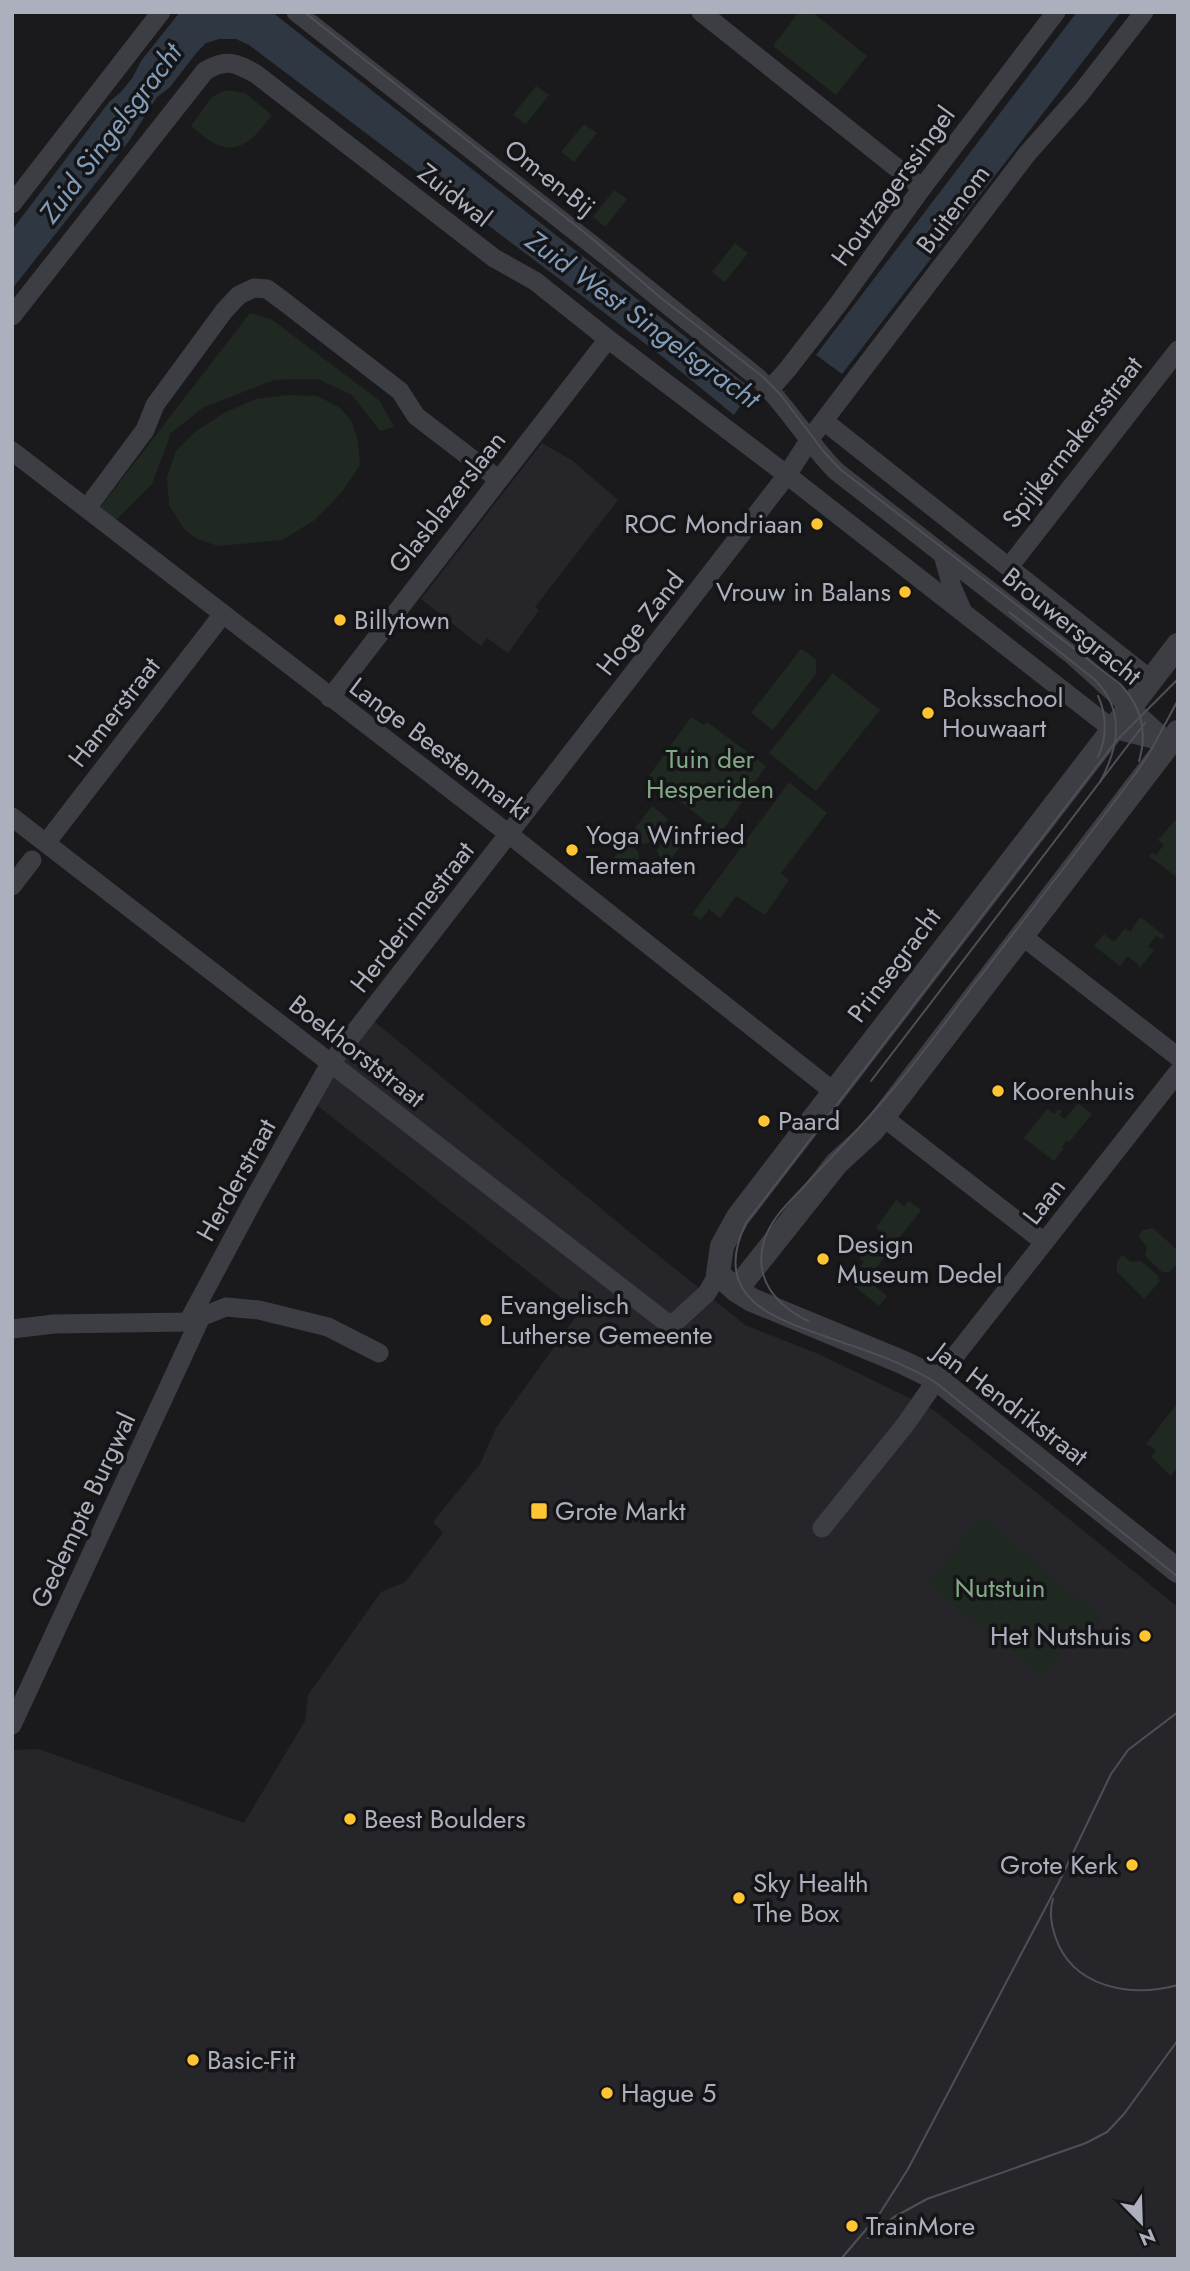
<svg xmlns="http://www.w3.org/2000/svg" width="1190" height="2271" font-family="Jost,sans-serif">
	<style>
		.built { fill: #26262a }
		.green { fill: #1f2821 }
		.water { fill: #2f3842 }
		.pier { fill: #1a1a1d }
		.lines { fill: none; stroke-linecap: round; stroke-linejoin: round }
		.minor { stroke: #3d3d44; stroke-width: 19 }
		.tertiary { stroke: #3d3d44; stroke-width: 24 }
		.tram { stroke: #4e4f57; stroke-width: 2 }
		.poi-dot { fill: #fec431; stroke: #151518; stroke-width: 2.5 }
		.labels { text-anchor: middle; stroke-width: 7; stroke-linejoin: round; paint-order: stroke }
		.street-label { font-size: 26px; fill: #acb0bd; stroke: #151518 }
		.poi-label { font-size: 26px; fill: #acb0bd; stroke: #151518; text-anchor: start }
		.park-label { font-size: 26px; fill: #82a986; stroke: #151518 }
		.water-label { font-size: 28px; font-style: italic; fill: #819cb9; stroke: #151518 }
	</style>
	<rect width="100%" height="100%" fill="#1a1a1d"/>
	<g class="built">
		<path d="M542 443 573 461 618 500 535 607 539 610 508 653 487 638 481 646 421 599Z"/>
		<path d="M369 1017 644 1244 745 1325 821 1355 934 1410 1178 1607V2259H12V1750L39 1749 244 1823 305 1721 308 1695 381 1592 405 1582 443 1533 433 1522 480 1464 496 1428 579 1312 309 1099Z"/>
	</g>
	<g class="green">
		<path d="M799 12H812L867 56 836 95 773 46Z"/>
		<path d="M536 86 549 95 526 124 513 115Z"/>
		<path d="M226 90 245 93 272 115C259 132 243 155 218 145 209 142 199 132 191 126L212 97Z"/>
		<path d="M584 124 597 133 574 162 561 152Z"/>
		<path d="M614 190 627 199 605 227 593 217Z"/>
		<path d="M735 243 748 253 725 282 712 272Z"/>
		<path d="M250 313 271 319 380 401 394 427 380 431 352 395 317 379 274 380 204 407 171 433 152 484 114 522 98 510Z"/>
		<path d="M288 395 317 396 339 407 351 420 358 441 360 465 342 492 315 520 282 540 218 546 197 539 184 529 169 505 167 477 176 451 195 432 224 413 256 399Z"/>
		<path d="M801 649 816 659V674L773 730 751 713Z"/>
		<path d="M833 673 880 710 816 791 769 753Z"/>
		<path d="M691 717 704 725 707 722 766 766 721 833 648 777Z"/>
		<path d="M789 782 827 813 781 873 789 880 765 915 736 896 720 918 709 909 701 920 692 914Z"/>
		<path d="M652 806 668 819 649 843 641 844 630 835Z"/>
		<path d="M1178 817V878L1149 856 1152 853 1156 855 1164 845 1158 840Z"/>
		<path d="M675 826 689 835 668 863 659 856 657 850Z"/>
		<path d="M627 841 638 851 639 859 624 879 608 866Z"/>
		<path d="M1140 917 1165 936 1162 939 1156 936 1148 946 1154 950 1139 969V965L1127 956 1120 966 1094 946 1104 934 1114 942 1125 928 1130 932Z"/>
		<path d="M1078 1103 1092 1114 1069 1142 1066 1141 1062 1147 1064 1148 1054 1161 1024 1138 1047 1109 1054 1114 1059 1109 1062 1111 1059 1115 1065 1119Z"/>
		<path d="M896 1200 904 1206 909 1201 921 1210 867 1280 887 1296 879 1306 849 1282 864 1262 859 1258 869 1246 873 1248 883 1234 876 1228Z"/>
		<path d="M1153 1228 1178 1251V1263L1169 1272H1162L1145 1256 1147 1247 1138 1236 1143 1230Z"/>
		<path d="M1122 1255 1131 1262 1141 1261 1158 1276 1159 1282 1144 1299 1117 1272V1262Z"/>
		<path d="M1178 1402V1466L1171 1476 1151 1457 1156 1450 1146 1444Z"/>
		<path d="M981 1516 1101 1618 1075 1647 1068 1641 1043 1676 927 1583Z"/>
	</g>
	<path class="water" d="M180 12H272L753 390C780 408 806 377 816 355L1077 12H1121L842 374 735 416 663 357 249 45 236 39H219L206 43 197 52 170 87 157 97 129 141 12 289V230L109 102 121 92 133 77 141 61Z"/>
	<path class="pier" d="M816 355 842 374 813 410 804 418 786 426 772 428 755 426 733 416 753 389 763 395H776L785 392 793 385Z"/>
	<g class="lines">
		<g class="minor">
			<path d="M296 12 613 261 757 377C787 405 807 442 836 471L1072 655 1166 740"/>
			<path d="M701 12 922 188"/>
			<path d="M12 204 161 12"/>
			<path d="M12 316 205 71C227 58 236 63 256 74L494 258 535 281 608 339 787 475 1102 721 1117 730 1169 743"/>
			<path d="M770 389 787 370 839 303 922 188 1056 12"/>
			<path d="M824 421 1151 680"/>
			<path d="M12 451 510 835 834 1092"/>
			<path d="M87 508 145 430 155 405 224 311 239 295 254 288 267 289 282 300 400 391 416 416 498 479"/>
			<path d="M943 555 952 587 963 612"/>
			<path d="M1009 567 1178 350"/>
			<path d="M330 698 608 339"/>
			<path d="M12 817 671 1326 707 1293 718 1274"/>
			<path d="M46 843 223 614"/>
			<path d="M12 886 32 860"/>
			<path d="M1022 936 1178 1057"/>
			<path d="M883 1117 1044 1242"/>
			<path d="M188 1322 255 1197 330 1064 787 475 812 436 1027 154 1080 94 1144 12"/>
			<path d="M12 1329 54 1324 188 1322 226 1307 259 1310 328 1327 379 1353"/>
			<path d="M822 1528 905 1425 940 1375 1178 1072"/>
			<path d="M12 1725 201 1317"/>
		</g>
		<g class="tertiary">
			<path d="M1178 645 738 1217 722 1246 718 1274 736 1290 752 1300 902 1362 937 1379 1178 1571"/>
			<path d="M736 1290 837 1163 872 1131 883 1117 1178 732"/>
		</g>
		<g class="tram">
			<path d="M304 12 589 236 661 298 762 376 780 394 824 452 841 470 1120 684C1141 706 1148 732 1139 761"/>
			<path d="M1009 612 1094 679C1126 710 1119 747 1100 782"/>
			<path d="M1178 679 1117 740 746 1223C707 1303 783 1321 841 1342 874 1353 905 1364 935 1382L1178 1577"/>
			<path d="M1098 757C1107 738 1107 715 1098 696"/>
			<path d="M871 1081 1145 723"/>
			<path d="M808 1321C776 1305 753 1279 764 1241 771 1217 792 1200 808 1182 834 1154 862 1126 887 1096 917 1062 944 1024 972 987 1027 916 1082 845 1136 773L1150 752 1178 700"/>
			<path d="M1053 1899C1049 1911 1051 1924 1055 1936 1072 1988 1131 1998 1178 1985"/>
			<path d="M868 2238 894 2217 927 2199 1086 2143 1107 2132 1124 2114 1178 2040"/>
			<path d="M841 2259 880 2213 908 2169 1059 1882 1111 1774 1128 1750 1178 1712"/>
		</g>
	</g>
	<g class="poi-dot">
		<circle cx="817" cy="524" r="7"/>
		<circle cx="905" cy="592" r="7"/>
		<circle cx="340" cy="620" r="7"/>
		<circle cx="928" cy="713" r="7"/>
		<circle cx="572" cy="850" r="7"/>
		<circle cx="998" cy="1091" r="7"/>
		<circle cx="764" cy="1121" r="7"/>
		<circle cx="823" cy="1259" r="7"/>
		<circle cx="486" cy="1320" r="7"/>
		<rect x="530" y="1502" width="18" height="18" rx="3.5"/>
		<circle cx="1145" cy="1636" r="7"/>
		<circle cx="350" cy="1819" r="7"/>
		<circle cx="1132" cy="1865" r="7"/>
		<circle cx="739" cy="1898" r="7"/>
		<circle cx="193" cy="2060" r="7"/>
		<circle cx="607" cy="2093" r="7"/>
		<circle cx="852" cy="2226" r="7"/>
	</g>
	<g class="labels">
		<g class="street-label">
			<text transform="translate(550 178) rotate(38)" y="9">Om-en-Bij</text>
			<text transform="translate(893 186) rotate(-54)" y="9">Houtzagerssingel</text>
			<text transform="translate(455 195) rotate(38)" y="9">Zuidwal</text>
			<text transform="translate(953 209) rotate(-53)" y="9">Buitenom</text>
			<text transform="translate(1072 442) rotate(-52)" y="9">Spijkermakersstraat</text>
			<text transform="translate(447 502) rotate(-52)" y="9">Glasblazerslaan</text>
			<text transform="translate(640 623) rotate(-52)" y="9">Hoge Zand</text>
			<text transform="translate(1072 626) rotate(39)" y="9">Brouwersgracht</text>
			<text transform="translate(114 712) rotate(-52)" y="9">Hamerstraat</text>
			<text transform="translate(440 749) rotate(37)" y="9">Lange Beestenmarkt</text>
			<text transform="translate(412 917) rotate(-52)" y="9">Herderinnestraat</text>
			<text transform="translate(894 965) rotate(-53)" y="9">Prinsegracht</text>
			<text transform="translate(357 1051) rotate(38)" y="9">Boekhorststraat</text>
			<text transform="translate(236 1180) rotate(-61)" y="9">Herderstraat</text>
			<text transform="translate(1044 1201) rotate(-52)" y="9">Laan</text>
			<text transform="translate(1011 1404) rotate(37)" y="9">Jan Hendrikstraat</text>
			<text transform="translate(83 1510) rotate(-65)" y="9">Gedempte Burgwal</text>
		</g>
		<g class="poi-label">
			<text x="803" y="533" text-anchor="end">ROC Mondriaan</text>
			<text x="891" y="601" text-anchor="end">Vrouw in Balans</text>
			<text x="354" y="629">Billytown</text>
			<text x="942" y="707">Boksschool<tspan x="942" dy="30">Houwaart</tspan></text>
			<text x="586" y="844">Yoga Winfried<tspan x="586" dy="30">Termaaten</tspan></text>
			<text x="1012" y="1100">Koorenhuis</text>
			<text x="778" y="1130">Paard</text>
			<text x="837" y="1253">Design<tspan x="837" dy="30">Museum Dedel</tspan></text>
			<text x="500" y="1314">Evangelisch<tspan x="500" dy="30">Lutherse Gemeente</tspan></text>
			<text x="555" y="1520">Grote Markt</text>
			<text x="1131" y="1645" text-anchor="end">Het Nutshuis</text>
			<text x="364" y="1828">Beest Boulders</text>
			<text x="1118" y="1874" text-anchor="end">Grote Kerk</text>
			<text x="753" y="1892">Sky Health<tspan x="753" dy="30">The Box</tspan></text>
			<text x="207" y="2069">Basic-Fit</text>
			<text x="621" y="2102">Hague 5</text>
			<text x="866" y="2235">TrainMore</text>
		</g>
		<g class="park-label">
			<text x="710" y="768">Tuin der<tspan x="710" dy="30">Hesperiden</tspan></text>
			<text x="1000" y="1597">Nutstuin</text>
		</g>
		<g class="water-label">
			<text transform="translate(110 133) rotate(-53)" y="10">Zuid Singelsgracht</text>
			<text transform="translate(643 319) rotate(36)" y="10">Zuid West Singelsgracht</text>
		</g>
	</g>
	<rect width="1190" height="2271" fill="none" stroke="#acb0bd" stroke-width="28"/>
	<g transform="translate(1141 2222) rotate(157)" stroke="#151518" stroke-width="5" paint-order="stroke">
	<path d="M0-5L12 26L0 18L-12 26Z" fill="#acb0bd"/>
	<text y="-10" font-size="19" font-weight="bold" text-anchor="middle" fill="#acb0bd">N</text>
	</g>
</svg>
